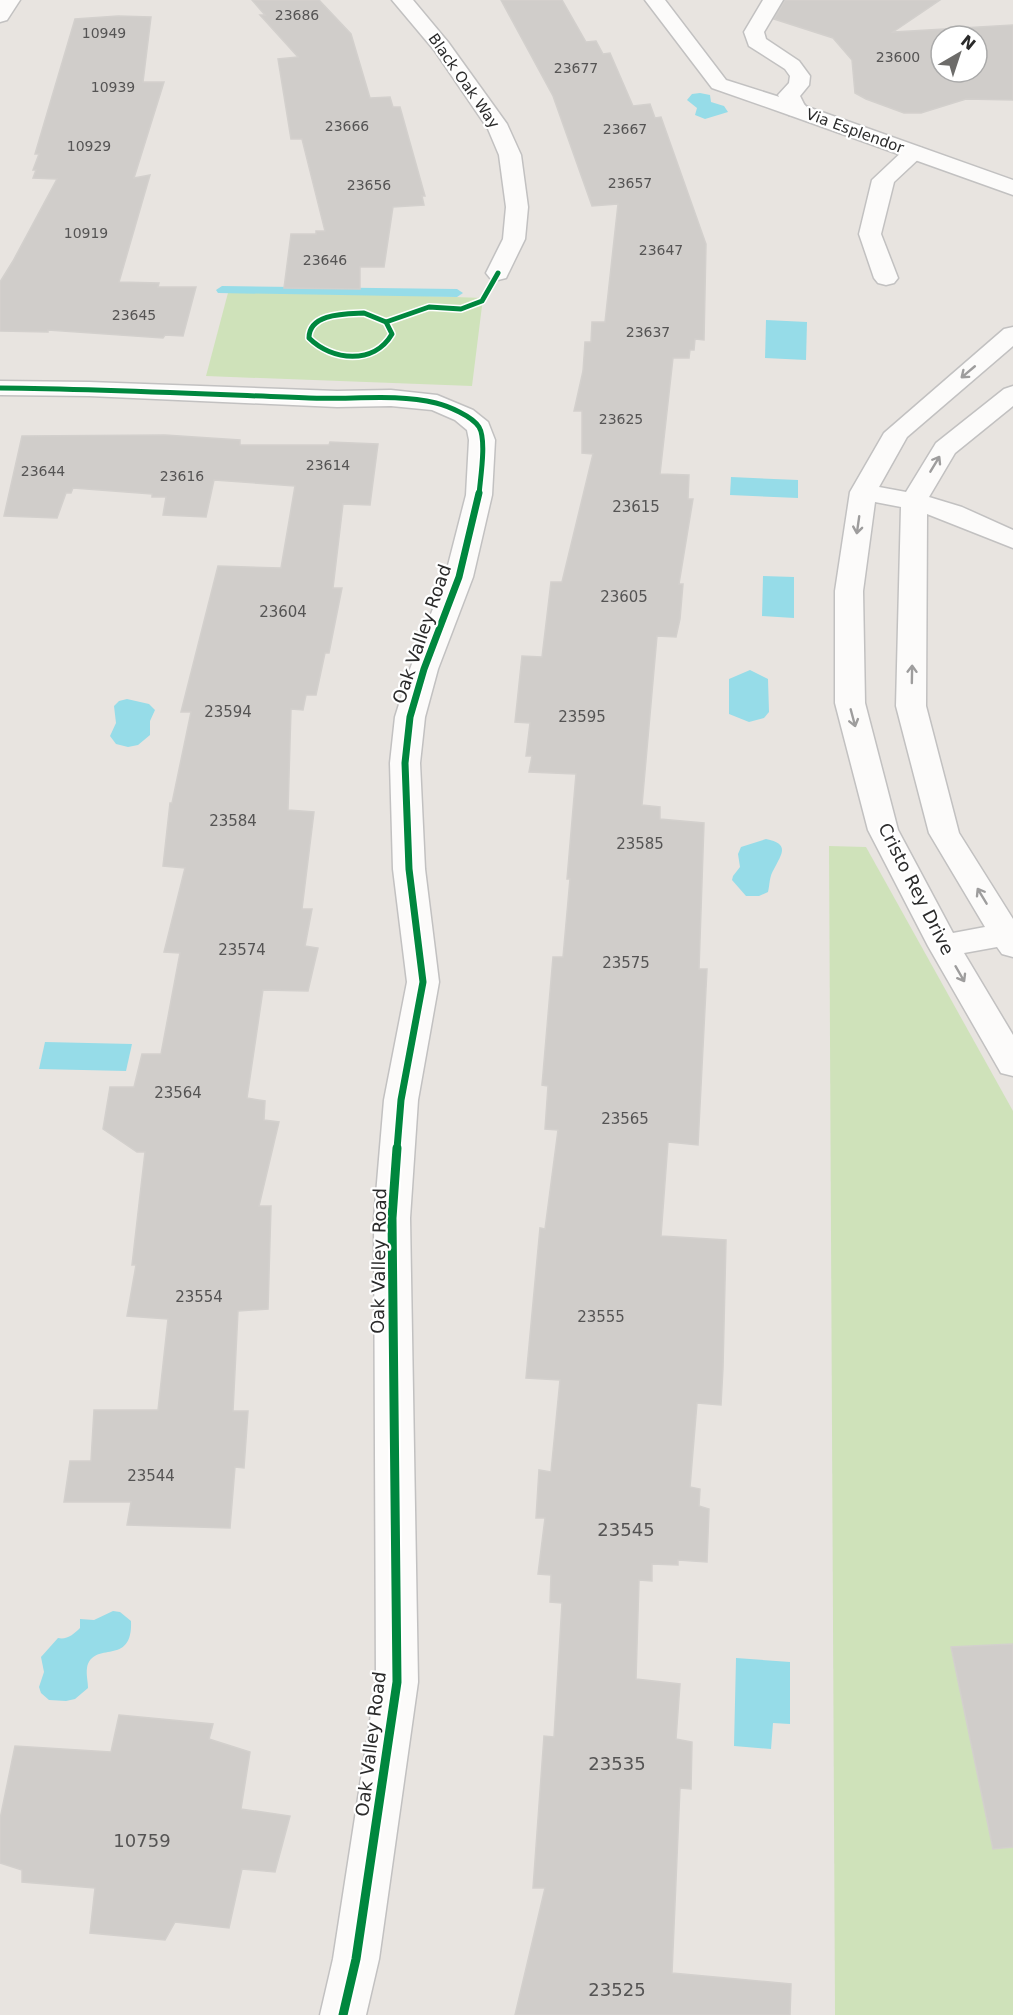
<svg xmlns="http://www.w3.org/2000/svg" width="1013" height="2015" font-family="'DejaVu Sans',sans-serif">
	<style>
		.green { fill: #cfe2ba }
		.water { fill: #96dce8 }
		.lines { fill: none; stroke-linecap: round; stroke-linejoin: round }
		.stream { fill: #96dce8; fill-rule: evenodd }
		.building { fill: #d0cdca; stroke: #d3d0cd; stroke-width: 1.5; fill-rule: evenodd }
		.service-casing { stroke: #c2c1c1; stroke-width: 3 }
		.minor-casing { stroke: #c2c1c1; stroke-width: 3 }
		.service { fill: #fcfbfa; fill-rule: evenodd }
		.minor { fill: #fcfbfa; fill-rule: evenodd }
		.cycleway-far2-casing { stroke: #fff; stroke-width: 8 }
		.cycleway-far1-casing { stroke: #fff; stroke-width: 10 }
		.cycleway-casing { stroke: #fff; stroke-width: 13 }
		.cycleway-far2 { stroke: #00873e; stroke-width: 5 }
		.cycleway-far1 { stroke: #00873e; stroke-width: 7 }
		.cycleway { stroke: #00873e; stroke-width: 9 }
		.oneway { stroke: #9e9d9d }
		.labels { text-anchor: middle; stroke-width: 4.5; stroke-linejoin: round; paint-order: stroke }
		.far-number-label { font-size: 14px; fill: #555454 }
		.far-street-label { font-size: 15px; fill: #2b2b2b; stroke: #fff }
		.number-label { font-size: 15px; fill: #555454 }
		.street-label { font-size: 18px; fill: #2b2b2b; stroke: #fff }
		.near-number-label { font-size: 18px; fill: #555454 }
	</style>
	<rect width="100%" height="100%" fill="#e8e4e0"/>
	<g class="green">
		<path d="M229 289 483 298 472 386 206 376Z"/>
		<path d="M829 846 866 847 1013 1111V2015H835Z"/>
	</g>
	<g class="water">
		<path d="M700 93 710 95 711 102 724 106 728 112 705 119 695 115 697 108 687 100 692 94Z"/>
		<path d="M766 320 807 322 806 360 765 358Z"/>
		<path d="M731 477 798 480V498L730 495Z"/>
		<path d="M763 576 794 577V618L762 616Z"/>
		<path d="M750 670 768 679 769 712 764 718 749 722 729 714V679Z"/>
		<path d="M127 699 149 704 155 710 150 721V735L138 745 128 747 116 744 110 736 116 723 114 706 119 701Z"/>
		<path d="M766 839C790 844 782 853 774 869 769 877 770 884 768 892L759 896H746L732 880 733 876 740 867 738 854 741 847Z"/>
		<path d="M45 1042 132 1044 126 1071 39 1069Z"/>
		<path d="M113 1611 120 1612 131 1621C133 1668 93 1639 87 1668 86 1675 88 1681 88 1688L75 1699 66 1701 49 1700 41 1693 39 1687 44 1672 41 1657 58 1638C67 1640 74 1634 80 1628V1619L94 1620Z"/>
		<path d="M736 1658 790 1662V1724L773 1723 771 1749 734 1746Z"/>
	</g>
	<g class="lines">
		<path class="stream" d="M222 286 457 289 463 293 457 297 218 293 216 290Z"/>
	</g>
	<g class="building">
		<path d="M252 0H319L351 34 370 98 390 97 393 107H400L425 196H422L424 205 393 207 384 267H360V289L284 288 291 234H316V231H325L302 139H291L278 59 298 57 260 15H265Z"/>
		<path d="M501 0H562L586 42 596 41 603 54 610 53 633 106 650 104 655 118 661 117 706 244 704 340 695 339 694 350H690L689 358H673L660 474 689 475 688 499H693L679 584H683L680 619 676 637 657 636 642 805 660 807V819L704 823 699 969H707L698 1145 668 1142 661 1236 726 1240 723 1368 721 1405 697 1403 690 1487 700 1489 699 1506 709 1509 707 1562 678 1560V1565L652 1564V1581L639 1580 636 1679 680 1684 676 1739 692 1742 691 1789 680 1788 672 1973 791 1984 790 2015H515L545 1888H533L544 1736 554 1737 562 1603 550 1602 551 1575 538 1574 545 1518H536L539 1470 551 1472 560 1380 526 1378 540 1228 545 1229 558 1130 545 1129 548 1086 542 1085 553 957H563L570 879H567L576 774 529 772 532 756H526L530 723 515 722 522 656 542 657 551 582H562L593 454 582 453V411H574L583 371 585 342H591L592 322H605L618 204 592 206 553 96Z"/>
		<path d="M785 0H940L893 32 1013 25V100L966 99 921 113H904L866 99 855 93 852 60 833 38 774 19ZM941 36H977V72H941Z"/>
		<path d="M118 16 151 17 143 82H164L134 178 150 175 119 282 159 283 158 287H196L183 336 165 335 163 338 48 330V332L0 331V282L13 261 57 179 33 178 36 170H33L39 154H35L75 19Z"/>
		<path d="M165 435 240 440V445H329L330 442 378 444 370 505 343 504 333 588H342L329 653H325L316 695H306L303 710 291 709 288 810 314 812 302 909H312L305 946 318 948 308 991 263 990 247 1098 265 1101 264 1120 279 1122 259 1206H271L268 1309 238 1311 233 1411H248L244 1468 235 1467 230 1528 127 1525 131 1502H64L70 1461H91L94 1410H158L168 1319 127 1316 136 1265H132L145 1152H137L103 1129 110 1087H134L142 1054H161L180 953 164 952 185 868 163 866 170 803H172L191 712H181L218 566 281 568 295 486 214 480 206 517 163 515 166 497H152V494L73 488 71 493H66L57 518 4 516 22 436Z"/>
		<path d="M1013 1644V1847L993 1849 951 1647Z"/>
		<path d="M119 1715 213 1724 209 1739 250 1752 241 1809 290 1816 275 1872 242 1869 229 1928 175 1922 165 1940 90 1933 95 1888 22 1882V1870L0 1863V1819L15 1746 111 1752Z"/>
	</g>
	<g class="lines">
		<defs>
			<g id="service">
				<path d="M645 0H665L726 80 805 105 808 110 805 115 797 116 789 115 712 88Z"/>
				<path d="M914 146 922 148 925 153 894 182 881 234 898 278 894 283 886 285 878 283 874 278 859 234 872 180 906 148Z"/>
			</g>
			<g id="minor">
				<path d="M0 0H20L7 20 0 22Z"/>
				<path d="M392 0H413L448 42 507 124 521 155 528 207 525 239 506 278 498 280 490 278 486 273 503 239 506 207 499 155 488 129 434 50Z"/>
				<path d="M763 0H783L764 32 766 39 799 61 810 76 809 85 800 96 805 106 1013 180V195L789 115 778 95 789 83 790 76 785 69 749 46 744 32Z"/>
				<path d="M1013 327V346L907 437 879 487 906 492 936 443 1004 389 1013 386V406L955 453 929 497 962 507 1013 530V548L927 514 926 706 959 833 1013 919V957L1002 954 997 947 964 953 1013 1035V1076L1001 1073 928 946 868 830 835 703V591L850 492 884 433 1004 329ZM875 502 901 507 896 706 929 833 985 927 953 933 898 830 865 703 863 591Z"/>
				<path d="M0 381 89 382 337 391 391 390 437 395 473 410 488 422 495 440 492 495 473 577 438 669 425 717 420 763 425 869 439 982 418 1100 410 1218 418 1682 379 1959 366 2015H320L333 1959 376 1682 374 1218 384 1100 407 982 393 869 390 763 395 717 410 669 445 577 466 495 469 440 467 430 455 420 432 410 391 406 337 407 89 396 0 395Z"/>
			</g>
		</defs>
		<use href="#service" class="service-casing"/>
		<use href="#minor" class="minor-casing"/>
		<use href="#service" class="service"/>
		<use href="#minor" class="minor"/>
		<defs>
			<g id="cycleway-far2">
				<path d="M364 313 386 322 392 334C374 365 332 361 309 338 309 313 346 314 364 313Z"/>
				<path d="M386 322 429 307 461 309 482 301 498 273"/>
				<path d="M0 388C103 389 206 394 309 398 351 400 395 393 436 403 448 406 472 416 479 427 487 440 480 480 479 495"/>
			</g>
			<path id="cycleway-far1" d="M397 1149 401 1100 423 982 409 869 405 763 410 717 424 669 459 577 479 493"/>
			<path id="cycleway" d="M343 2015 356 1959 397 1682 392 1218 397 1148"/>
		</defs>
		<use href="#cycleway-far2" class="cycleway-far2-casing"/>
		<use href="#cycleway-far1" class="cycleway-far1-casing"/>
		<use href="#cycleway" class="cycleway-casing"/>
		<use href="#cycleway-far2" class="cycleway-far2"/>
		<use href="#cycleway-far1" class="cycleway-far1"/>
		<use href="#cycleway" class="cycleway"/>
	</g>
	<defs><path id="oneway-shaft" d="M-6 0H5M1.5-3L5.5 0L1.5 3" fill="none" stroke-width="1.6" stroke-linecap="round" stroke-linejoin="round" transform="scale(1.5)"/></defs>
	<g class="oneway">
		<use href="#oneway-shaft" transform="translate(968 372) rotate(140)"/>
		<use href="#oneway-shaft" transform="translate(935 464) rotate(-59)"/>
		<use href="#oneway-shaft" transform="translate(858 525) rotate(98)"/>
		<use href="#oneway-shaft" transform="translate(912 674) rotate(-89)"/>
		<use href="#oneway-shaft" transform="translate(853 718) rotate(75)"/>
		<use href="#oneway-shaft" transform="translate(982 896) rotate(-121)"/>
		<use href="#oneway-shaft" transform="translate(960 974) rotate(60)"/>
	</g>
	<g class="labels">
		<g class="far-number-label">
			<text x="297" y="20">23686</text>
			<text x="104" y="38">10949</text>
			<text x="898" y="62">23600</text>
			<text x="576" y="73">23677</text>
			<text x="113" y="92">10939</text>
			<text x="347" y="131">23666</text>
			<text x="625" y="134">23667</text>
			<text x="89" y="151">10929</text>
			<text x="630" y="188">23657</text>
			<text x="369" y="190">23656</text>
			<text x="86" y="238">10919</text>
			<text x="661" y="255">23647</text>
			<text x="325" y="265">23646</text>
			<text x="134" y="320">23645</text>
			<text x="648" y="337">23637</text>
			<text x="621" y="424">23625</text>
			<text x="328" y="470">23614</text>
			<text x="43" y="476">23644</text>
			<text x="182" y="481">23616</text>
		</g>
		<g class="far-street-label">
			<text transform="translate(464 81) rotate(55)" y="5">Black Oak Way</text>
			<text transform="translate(855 131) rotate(20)" y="5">Via Esplendor</text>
		</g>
		<g class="number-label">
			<text x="636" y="512">23615</text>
			<text x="624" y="602">23605</text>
			<text x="283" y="617">23604</text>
			<text x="228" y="717">23594</text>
			<text x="582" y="722">23595</text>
			<text x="233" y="826">23584</text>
			<text x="640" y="849">23585</text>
			<text x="242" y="955">23574</text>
			<text x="626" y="968">23575</text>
			<text x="178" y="1098">23564</text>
			<text x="625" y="1124">23565</text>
			<text x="199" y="1302">23554</text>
			<text x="601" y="1322">23555</text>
			<text x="151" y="1481">23544</text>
		</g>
		<g class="street-label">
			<text transform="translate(422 634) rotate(-71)" y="6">Oak Valley Road</text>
			<text transform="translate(916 889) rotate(63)" y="6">Cristo Rey Drive</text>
			<text transform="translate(379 1261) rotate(-89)" y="6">Oak Valley Road</text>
			<text transform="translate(371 1744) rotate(-83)" y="6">Oak Valley Road</text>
		</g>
		<g class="near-number-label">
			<text x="626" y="1536">23545</text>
			<text x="617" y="1770">23535</text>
			<text x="142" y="1847">10759</text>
			<text x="617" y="1996">23525</text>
		</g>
	</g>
	<g transform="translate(959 54) rotate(39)"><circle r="28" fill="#ffffff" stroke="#aaaaaa" stroke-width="1.5"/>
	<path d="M0-4.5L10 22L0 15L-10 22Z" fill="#6d6c6a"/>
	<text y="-9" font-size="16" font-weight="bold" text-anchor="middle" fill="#2b2b2b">N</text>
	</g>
</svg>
